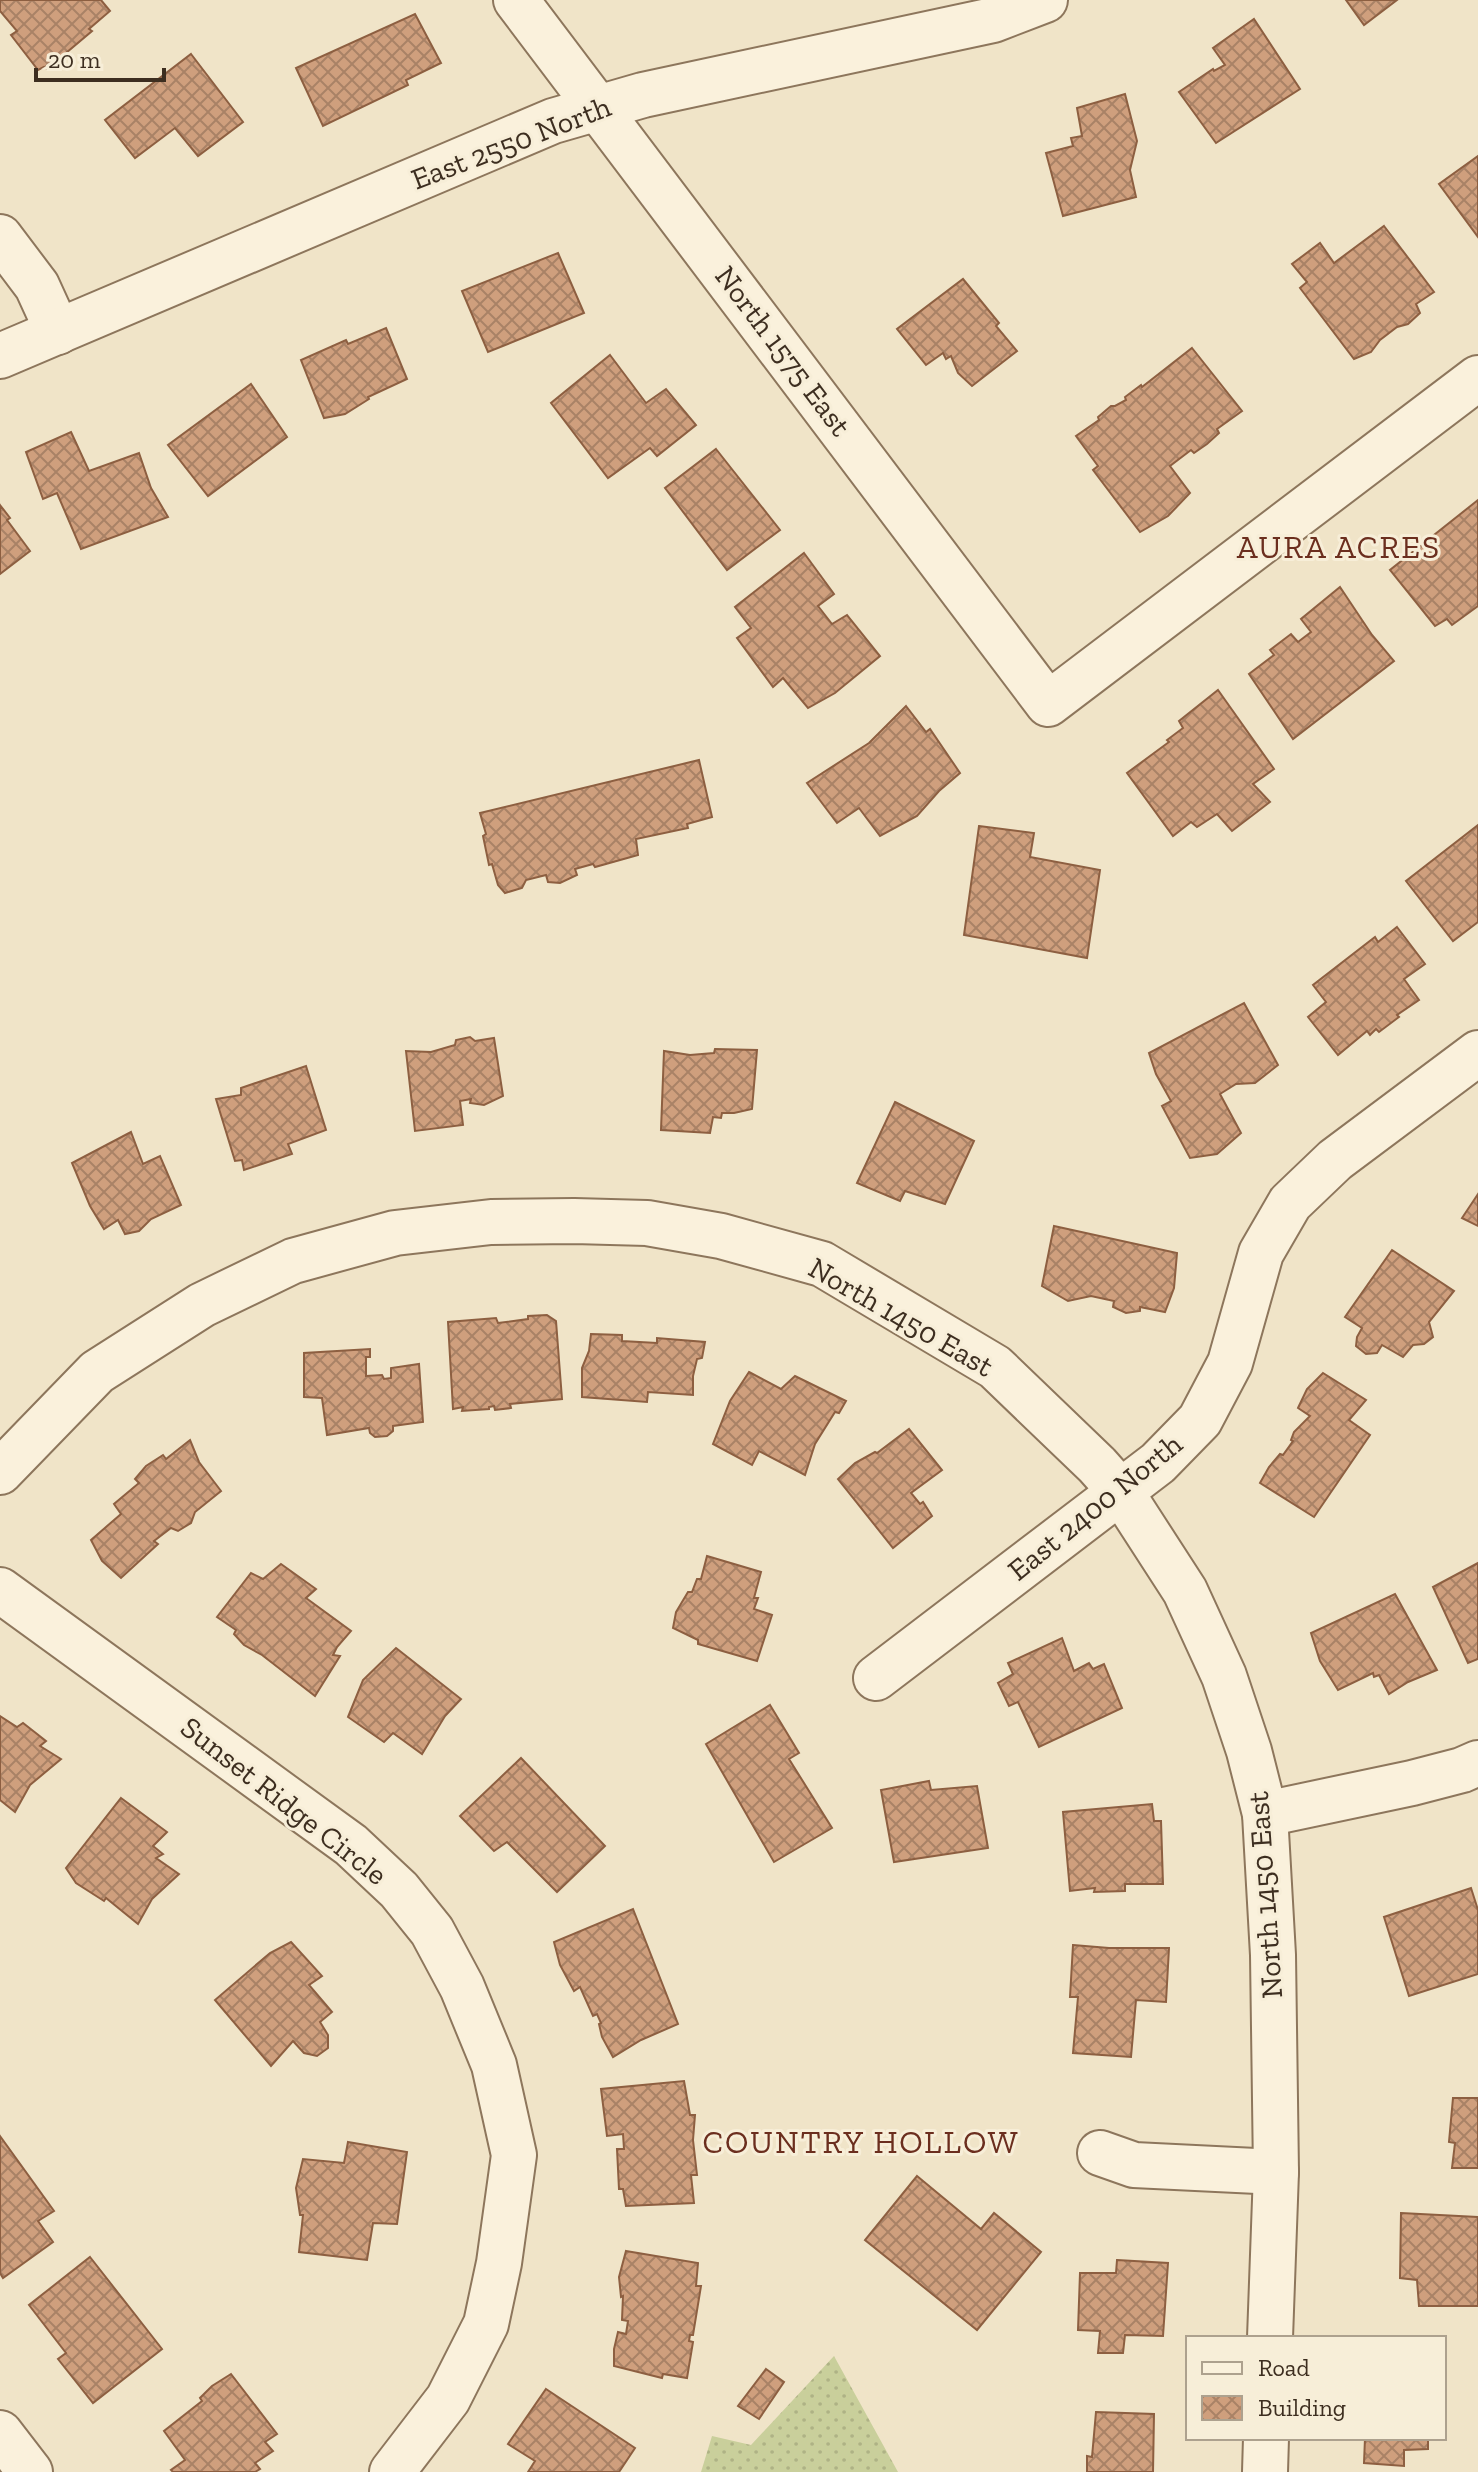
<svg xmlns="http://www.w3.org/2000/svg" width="1478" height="2472" font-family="'Zilla Slab',serif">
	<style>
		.grass { fill: url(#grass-dots) }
		.building { fill: url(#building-cross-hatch); stroke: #8d5f41; stroke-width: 2 }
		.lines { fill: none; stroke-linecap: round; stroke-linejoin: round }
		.minor-casing { stroke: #8d765c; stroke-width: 48 }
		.minor { stroke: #faf1dc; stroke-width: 44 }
		.labels { text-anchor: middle; stroke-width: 6; stroke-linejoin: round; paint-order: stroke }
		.street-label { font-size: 30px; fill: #3d2e20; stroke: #f7eed8 }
		.neighbourhood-label { font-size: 32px; letter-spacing: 2px; fill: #6b2e1e; stroke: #f7eed8 }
	</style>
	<defs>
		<pattern id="grass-dots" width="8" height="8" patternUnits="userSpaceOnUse" patternTransform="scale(2)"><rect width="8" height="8" fill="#c9cf9b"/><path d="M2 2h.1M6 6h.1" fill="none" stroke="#aeb285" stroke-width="1.8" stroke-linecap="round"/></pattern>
		<pattern id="building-cross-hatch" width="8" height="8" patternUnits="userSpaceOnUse" patternTransform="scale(2)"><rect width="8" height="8" fill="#cf9f7d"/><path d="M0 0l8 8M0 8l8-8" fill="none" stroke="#a98266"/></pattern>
	</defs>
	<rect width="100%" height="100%" fill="#f0e4c8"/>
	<path class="grass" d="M834 2356 898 2472H701L712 2436 751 2445Z"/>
	<g class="building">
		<path d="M0 0H101L110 11 89 29 92 31 47 69 44 67 38 70 11 35 17 31 0 11Z"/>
		<path d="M1346 0H1397L1364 25Z"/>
		<path d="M415 14 441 63 406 80 408 85 323 126 296 68Z"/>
		<path d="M1254 19 1300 89 1216 143 1179 92 1213 69 1214 71 1225 65 1213 48Z"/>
		<path d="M191 54 243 122 198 156 175 128 135 158 105 120Z"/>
		<path d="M1125 94 1137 141 1130 170 1136 197 1063 216 1046 153 1073 146 1071 138 1082 136 1077 108Z"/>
		<path d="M1478 156V237L1439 184Z"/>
		<path d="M1384 226 1434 292 1416 304 1420 313 1408 324 1397 327 1380 340 1371 352 1354 359 1300 288 1307 282 1292 264 1320 243 1334 263Z"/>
		<path d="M558 253 584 313 488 352 462 291Z"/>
		<path d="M963 279 999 323 996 326 1017 351 972 386 958 373 951 356 946 359 943 353 926 365 897 329Z"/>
		<path d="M386 328 407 379 368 397 369 399 345 414 324 418 301 360 346 340 348 344Z"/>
		<path d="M1192 348 1242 411 1217 429 1219 433 1207 444 1194 453 1191 450 1170 466 1190 493 1168 516 1140 532 1093 470 1098 466 1076 436 1099 420 1098 417 1111 406H1115L1126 400 1125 397 1141 385 1142 387Z"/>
		<path d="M610 355 646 403 666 389 696 425 657 456 650 448 608 478 551 403Z"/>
		<path d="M251 384 287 437 208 496 168 445Z"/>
		<path d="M71 432 89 471 139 453 151 488 168 517 81 549 57 493 43 499 26 452Z"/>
		<path d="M716 449 780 530 727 570 665 488Z"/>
		<path d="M1478 500V606L1452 625 1447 619 1435 626 1390 570Z"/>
		<path d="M0 505 10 518 7 520 30 551 0 574Z"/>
		<path d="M804 553 834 594 818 606 832 624 847 615 880 656 835 693 808 708 783 678 773 687 737 638 751 628 735 607Z"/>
		<path d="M1340 587 1372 635 1394 661 1293 739 1249 674 1274 655 1270 650 1291 634 1298 642 1311 632 1301 619Z"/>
		<path d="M1218 690 1274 769 1253 784 1270 802 1232 831 1217 814 1197 827 1191 822 1173 836 1127 773 1169 742 1167 740 1183 728 1179 721Z"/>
		<path d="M906 706 926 732 930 729 960 773 939 791 917 816 880 836 859 808 837 823 807 783 869 743Z"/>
		<path d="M699 760 712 817 687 824 688 828 636 839 638 855 595 867 593 864 575 869 577 875 560 883 548 882 546 875 526 880 522 888 505 893 498 885 492 864 489 865 483 836 486 834 480 813Z"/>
		<path d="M1478 825V922L1453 941 1406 881Z"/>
		<path d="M979 826 1034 833 1030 857 1100 870 1087 958 964 935Z"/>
		<path d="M1397 927 1425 964 1404 979 1419 1000 1397 1015 1399 1017 1379 1032 1376 1029 1370 1035 1367 1031 1338 1055 1308 1017 1326 1002 1313 985 1375 937 1378 942Z"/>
		<path d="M1244 1003 1278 1065 1255 1083 1236 1084 1220 1094 1241 1133 1217 1154 1190 1158 1162 1106 1171 1101 1156 1074 1149 1053Z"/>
		<path d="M470 1037 475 1041 494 1038 503 1096 484 1105 470 1103 471 1099 460 1101 463 1125 415 1131 406 1051 431 1052 455 1045 456 1040Z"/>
		<path d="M715 1049 757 1050 752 1109 734 1113H722L721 1118 713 1117 710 1133 661 1130 664 1051 690 1055 714 1053Z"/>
		<path d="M306 1066 326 1130 288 1144 292 1154 244 1170 242 1160 235 1161 216 1099 241 1095V1088Z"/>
		<path d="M895 1102 974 1141 945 1204 905 1191 900 1201 857 1183Z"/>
		<path d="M131 1132 143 1164 160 1156 181 1205 151 1219 139 1231 125 1234 118 1220 104 1229 90 1206 72 1163Z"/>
		<path d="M1478 1194V1226L1462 1218Z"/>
		<path d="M1054 1226 1177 1253 1174 1288 1165 1312 1140 1307V1311L1126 1313 1113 1307 1114 1301 1091 1296 1068 1301 1042 1286Z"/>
		<path d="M1392 1250 1454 1291 1429 1322 1433 1337 1424 1344 1413 1345 1403 1357 1382 1345 1377 1353 1366 1354 1356 1346 1357 1337 1362 1328 1345 1317Z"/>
		<path d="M547 1315 556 1321 562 1399 510 1404 511 1408 495 1410 494 1406 489 1407V1409L462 1411 463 1407 453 1409 448 1322 496 1318 498 1323 528 1319V1316Z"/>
		<path d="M591 1334 622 1335V1341L657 1343V1338L705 1342 702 1358 697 1359 693 1376V1395L648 1392 647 1402 582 1397V1368L589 1351Z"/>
		<path d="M370 1349V1357H366V1376L382 1375 384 1379 391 1378V1368L419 1364 423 1422 393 1426V1431L387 1436 375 1437 370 1433 369 1428 327 1435 322 1398 304 1397V1353Z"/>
		<path d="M749 1372 781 1389 795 1376 846 1401 839 1413 835 1412 815 1444 805 1475 759 1451 752 1465 713 1444 730 1401Z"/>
		<path d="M1323 1373 1366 1400 1349 1420 1370 1435 1314 1517 1260 1483 1269 1467 1280 1454 1283 1455 1293 1441 1291 1440 1294 1432 1310 1416 1298 1408 1307 1389Z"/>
		<path d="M909 1429 942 1470 911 1493 920 1504 923 1502 932 1516 893 1548 838 1479 855 1463 875 1452 877 1453Z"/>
		<path d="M190 1440 199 1462 221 1491 195 1512 191 1523 178 1531 171 1528 154 1541 158 1544 121 1578 102 1561 91 1540 121 1514 114 1504 139 1483 135 1479 146 1466 163 1455 166 1459Z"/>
		<path d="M707 1556 761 1572 754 1598H758L754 1609 772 1615 757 1661 698 1644V1640L673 1628 676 1612 688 1592H692L697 1579H701Z"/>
		<path d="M1478 1563V1659L1468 1663 1433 1587Z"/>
		<path d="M281 1564 316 1589 306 1598 351 1631 337 1647 333 1655 340 1656 315 1696 262 1655 244 1645 234 1634 236 1630 217 1617 251 1573 263 1579Z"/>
		<path d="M1395 1594 1437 1670 1408 1682 1389 1694 1379 1675 1374 1677 1373 1673 1338 1690 1320 1661 1311 1633Z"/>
		<path d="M1062 1638 1074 1671 1089 1663 1093 1669 1104 1664 1122 1708 1039 1747 1018 1702 1009 1706 998 1683 1013 1674 1008 1663Z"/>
		<path d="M396 1648 461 1699 445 1716 422 1754 393 1733 384 1742 348 1717 363 1680Z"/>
		<path d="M770 1705 799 1753 789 1759 832 1828 774 1862 706 1744Z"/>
		<path d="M0 1716 17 1727 23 1723 46 1741 40 1746 61 1759 30 1785 15 1812 0 1800Z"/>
		<path d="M521 1758 605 1846 557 1892 507 1842 494 1851 460 1816Z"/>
		<path d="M929 1781 931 1790 977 1786 988 1848 894 1862 881 1790Z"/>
		<path d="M121 1798 167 1832 153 1846 163 1854 156 1858 179 1874 152 1899 138 1924 106 1898 104 1901 76 1883 66 1868Z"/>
		<path d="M1152 1804 1154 1821H1161L1163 1884H1125V1891L1094 1892 1095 1888 1070 1891 1063 1812Z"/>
		<path d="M1471 1888 1478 1910V1974L1409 1996 1384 1917Z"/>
		<path d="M633 1909 678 2024 641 2040 613 2057 602 2037 599 2024 601 2023 597 2014 593 2016 580 1987 574 1991 560 1965 554 1942Z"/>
		<path d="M291 1942 322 1976 309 1985 332 2012 320 2022 328 2035V2048L317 2056 304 2053 293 2041 271 2066 215 2000 270 1953Z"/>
		<path d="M1073 1945 1109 1948H1169L1166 2002 1136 2000 1131 2057 1073 2053 1078 1997H1070Z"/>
		<path d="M684 2081 690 2115H695L693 2140 697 2175H691L694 2203 626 2206 623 2189H619L617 2149H624L623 2134 607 2136 601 2089Z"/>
		<path d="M1453 2098H1478V2168H1452L1455 2143 1449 2142Z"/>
		<path d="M0 2136 54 2211 38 2221 53 2242 3 2278 0 2273Z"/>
		<path d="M348 2142 407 2152 397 2224 373 2223 367 2260 299 2252 303 2215H300L296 2188 303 2159 344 2163Z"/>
		<path d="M917 2176 981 2229 994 2213 1041 2252 977 2330 865 2240Z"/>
		<path d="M1401 2213 1478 2217V2306H1419L1417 2280 1400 2278Z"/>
		<path d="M626 2251 698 2263 696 2286H701L693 2335H690L689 2341 693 2342 687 2378 663 2374 662 2378 614 2366V2349L618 2332 626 2334 628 2321 622 2320 623 2296 621 2297 619 2277Z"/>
		<path d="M90 2257 162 2349 93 2403 58 2359 66 2353 29 2305Z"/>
		<path d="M1117 2260 1168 2263 1163 2336 1125 2335 1123 2353H1098L1100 2331 1078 2330 1080 2273H1116Z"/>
		<path d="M766 2369 784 2382 759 2419 738 2406Z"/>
		<path d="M231 2374 277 2434 265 2442 273 2451 255 2463 260 2469 255 2472H173L171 2470 185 2460 164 2431 202 2401 200 2398 212 2386Z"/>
		<path d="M546 2389 635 2448 619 2472H528L535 2461 508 2444Z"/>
		<path d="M1096 2412 1154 2414 1153 2472H1087V2456L1092 2457Z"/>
		<path d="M1365 2438H1428V2449L1404 2450V2466L1364 2463Z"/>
	</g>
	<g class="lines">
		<defs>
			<g id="minor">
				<path d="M516 0 1048 704 1478 378"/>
				<path d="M0 237 37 286 58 332"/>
				<path d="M0 356 553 121 643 95 993 20 1045 0"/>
				<path d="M0 1472 97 1372 202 1305 293 1261 395 1233 491 1222 574 1221 647 1223 721 1236 822 1264 995 1367 1097 1465 1121 1492 1185 1591 1224 1676 1249 1751 1265 1814 1273 1955 1276 2172 1270 2338"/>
				<path d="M0 1590 351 1845 399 1890 432 1931 462 1987 494 2065 514 2155 499 2263 486 2324 448 2399 392 2472"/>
				<path d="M876 1678 1158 1463 1200 1420 1230 1363 1261 1253 1290 1203 1335 1160 1478 1053"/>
				<path d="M1265 1814 1412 1783 1462 1770 1478 1763"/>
				<path d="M1100 2153 1134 2165 1276 2172"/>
				<path d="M0 2433 30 2472"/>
				<path d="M1265 2472 1266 2438"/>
			</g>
		</defs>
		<use href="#minor" class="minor-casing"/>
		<use href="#minor" class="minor"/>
	</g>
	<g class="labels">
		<g class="street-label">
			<text transform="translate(511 143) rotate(-21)" y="10">East 2550 North</text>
			<text transform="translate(783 351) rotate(53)" y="10">North 1575 East</text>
			<text transform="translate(901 1317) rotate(30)" y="10">North 1450 East</text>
			<text transform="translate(1095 1507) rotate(-39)" y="10">East 2400 North</text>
			<text transform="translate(284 1801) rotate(38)" y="10">Sunset Ridge Circle</text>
			<text transform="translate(1265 1895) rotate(-94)" y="10">North 1450 East</text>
		</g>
		<g class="neighbourhood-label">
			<text x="1339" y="558">AURA ACRES</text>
			<text x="861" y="2153">COUNTRY HOLLOW</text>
		</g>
	</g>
	<rect x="1186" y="2336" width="260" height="104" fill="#f7eed8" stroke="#ada18e" stroke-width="2"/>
	<rect x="1202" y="2362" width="40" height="12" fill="#faf1dc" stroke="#ada18e" stroke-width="2"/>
	<text x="1258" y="2376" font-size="24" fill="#3d2e20">Road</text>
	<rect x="1202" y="2396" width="40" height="24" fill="url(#building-cross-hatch)" stroke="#ada18e" stroke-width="2"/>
	<text x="1258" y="2416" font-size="24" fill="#3d2e20">Building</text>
	<path d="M36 68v12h128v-12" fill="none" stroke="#3d2e20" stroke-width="4"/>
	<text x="48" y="68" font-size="24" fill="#3d2e20" stroke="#f7eed8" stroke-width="6" paint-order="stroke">20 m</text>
</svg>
